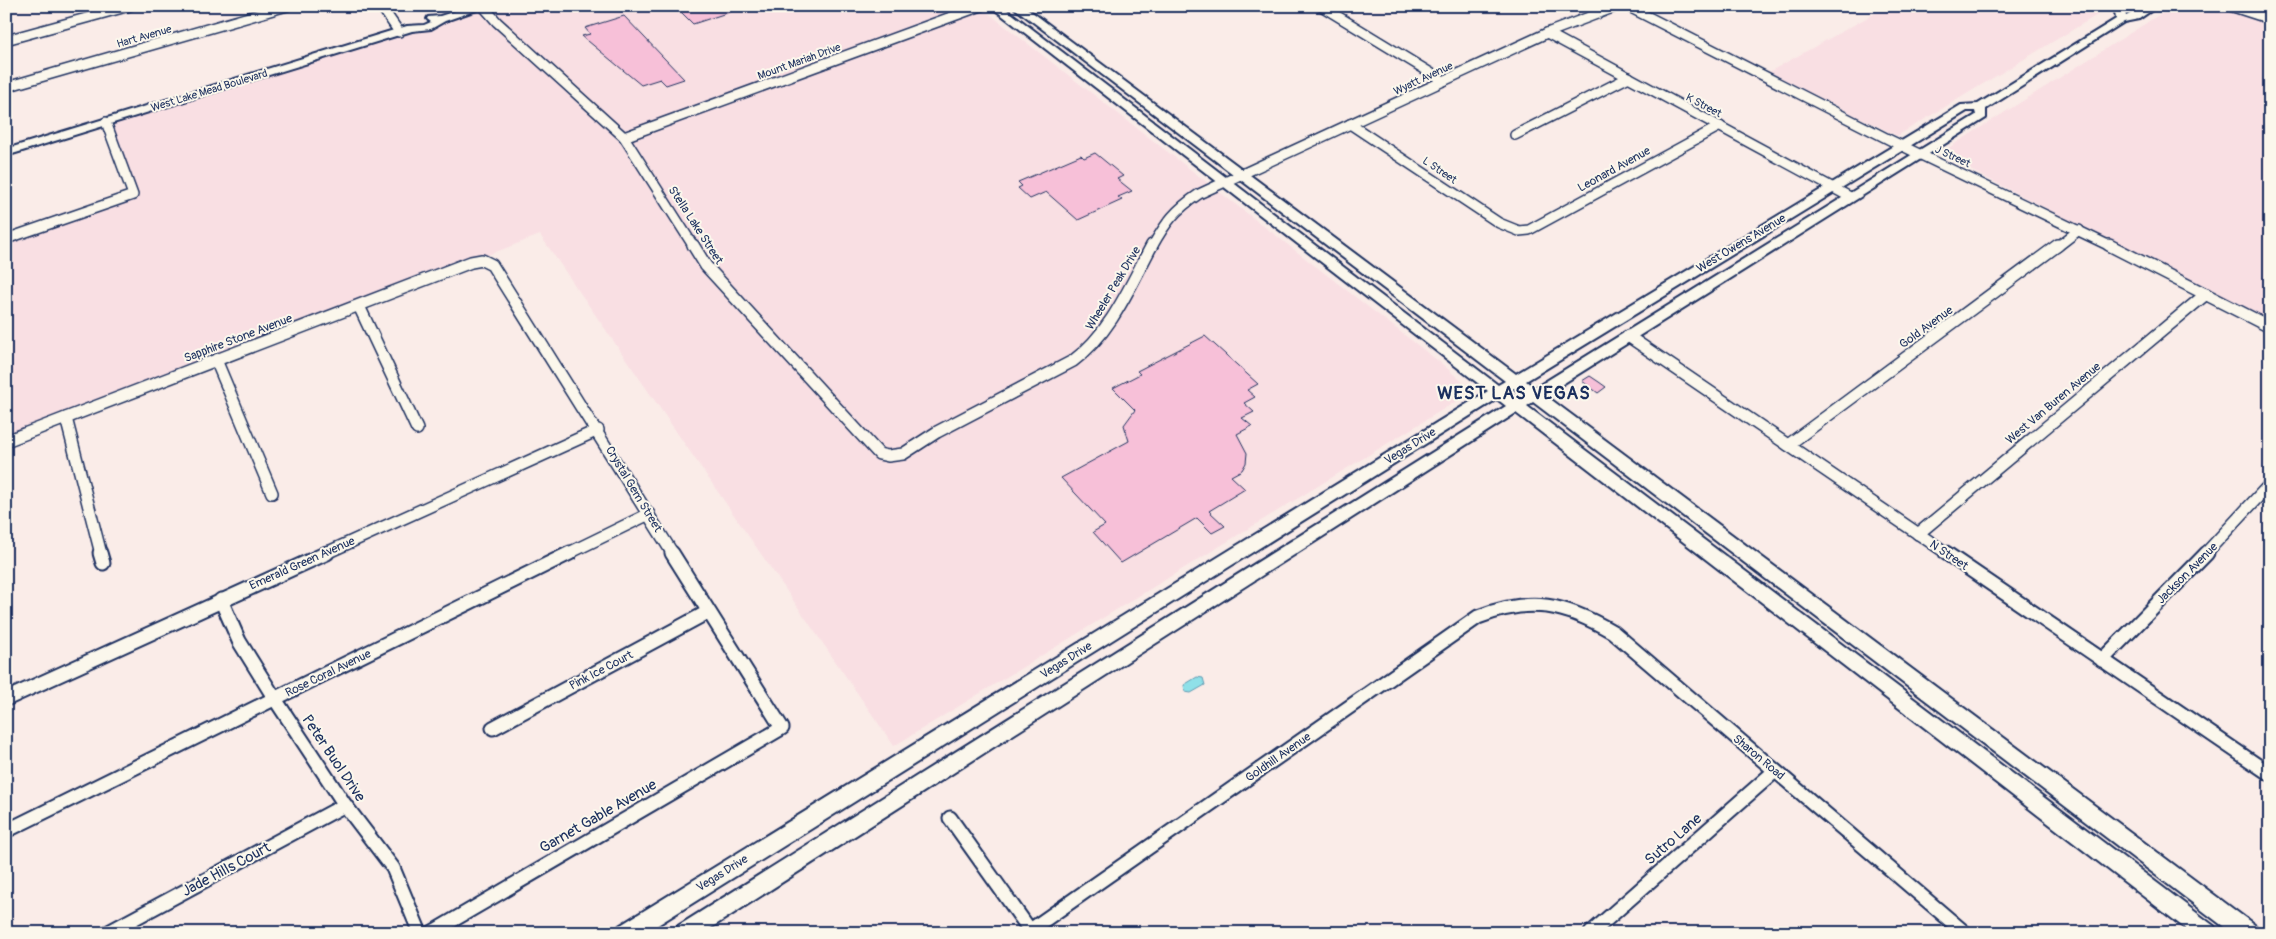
<svg xmlns="http://www.w3.org/2000/svg" width="2276" height="939" font-family="Pangolin,sans-serif">
	<style>
		.built { fill: #f9dfe3 }
		.water { fill: #8fe0e8; stroke: #6199b1 }
		.building { fill: #f7c0d8; stroke: #1b2f5e }
		.lines { fill: none; stroke-linecap: round; stroke-linejoin: round }
		.minor-far2-casing { stroke: #1b2f5e; stroke-width: 12 }
		.minor-far1-casing { stroke: #1b2f5e; stroke-width: 14 }
		.minor-casing { stroke: #1b2f5e; stroke-width: 17 }
		.major-casing { stroke: #1b2f5e; stroke-width: 4 }
		.minor-far2 { stroke: #fbf7ec; stroke-width: 9 }
		.minor-far1 { stroke: #fbf7ec; stroke-width: 11 }
		.minor { stroke: #fbf7ec; stroke-width: 13 }
		.major { fill: #fbf7ec; fill-rule: evenodd }
		.labels { text-anchor: middle; stroke-width: 4; stroke-linejoin: round; paint-order: stroke }
		.far-street-label { font-size: 11px; fill: #1b2f5e; stroke: #fbf7ec }
		.street-label { font-size: 12px; fill: #1b2f5e; stroke: #fbf7ec }
		.near-street-label { font-size: 15px; fill: #1b2f5e; stroke: #fbf7ec }
		.district-label { font-size: 18px; font-weight: bold; letter-spacing: 1px; fill: #1b2f5e; stroke: #fbf7ec }
	</style>
	<rect width="100%" height="100%" fill="#faece8"/>
	<filter id="ink" filterUnits="userSpaceOnUse"><feTurbulence type="fractalNoise" baseFrequency=".02" numOctaves="2"/><feDisplacementMap in="SourceGraphic" scale="10" xChannelSelector="R" yChannelSelector="G"/><feConvolveMatrix kernelMatrix="1 2 1 2 8 2 1 2 1" color-interpolation-filters="sRGB"/></filter>
	<g filter="url(#ink)">
		<g class="built">
			<path d="M483 6H979L1442 364 1473 391 894 746 540 235 6 440V239L133 195 106 122Z"/>
			<path d="M1888 6H2112L1897 136 1769 72Z"/>
			<path d="M2173 6H2219L2270 26V322L1939 154Z"/>
		</g>
		<path class="water" d="M1197 677 1203 678 1205 685 1191 693 1185 692 1184 685Z"/>
		<g class="building">
			<path d="M675 6H742V8L693 24Z"/>
			<path d="M624 16 684 79 666 85 660 79 641 85 582 36 590 34 585 28Z"/>
			<path d="M1095 153 1123 176 1117 179 1132 191 1118 197 1122 200 1078 220 1046 192 1030 199 1018 188 1022 186 1018 182 1081 155 1084 158Z"/>
			<path d="M1205 336 1258 384 1247 390 1255 397 1244 403 1254 412 1242 418 1252 426 1237 434 1247 453 1246 463 1242 470 1231 476 1245 489 1209 511 1225 526 1212 533 1197 518 1121 563 1093 532 1105 525 1061 478 1129 441 1124 425 1135 410 1113 388 1140 374 1137 371Z"/>
			<path d="M1590 376 1599 382 1606 387 1598 393 1582 381Z"/>
		</g>
		<g class="lines">
			<defs>
				<g id="minor-far2">
					<path d="M381 6 399 32"/>
					<path d="M483 6 497 22 624 137 694 247"/>
					<path d="M1321 6 1444 81"/>
					<path d="M1627 6 1890 140 2112 247"/>
					<path d="M2230 6 2270 19"/>
					<path d="M1547 33 1850 197"/>
					<path d="M6 40 130 6"/>
					<path d="M6 87 287 6"/>
					<path d="M1350 124 1499 223 1519 231 1529 230 1720 126"/>
					<path d="M1515 135 1629 77"/>
					<path d="M624 137 981 6"/>
					<path d="M6 239 133 195 106 122"/>
					<path d="M1152 247C1166 222 1175 210 1199 194L1547 33 1618 6"/>
					<path d="M2057 247 2079 230"/>
				</g>
				<g id="minor-far1">
					<path d="M693 245 706 266 879 454 888 456 903 454 937 432 1073 361C1111 333 1130 286 1152 245"/>
					<path d="M2109 245 2270 327"/>
					<path d="M359 306 417 429"/>
					<path d="M1628 336 1948 554"/>
					<path d="M216 360 272 493"/>
					<path d="M66 418 101 554"/>
					<path d="M6 441 471 262 482 260 492 265 673 554"/>
					<path d="M1788 445 2058 245"/>
					<path d="M1918 534 2206 294"/>
					<path d="M324 554 598 430"/>
					<path d="M567 554 649 514"/>
					<path d="M2205 554 2270 484"/>
				</g>
				<g id="minor">
					<path d="M100 553 103 563"/>
					<path d="M1946 553 2270 774"/>
					<path d="M221 600 239 641 275 699 345 805 393 868 420 933"/>
					<path d="M2102 660 2207 553"/>
					<path d="M6 699 327 553"/>
					<path d="M493 728 708 612"/>
					<path d="M950 818 1032 933"/>
					<path d="M6 831 570 553"/>
					<path d="M107 933 345 805"/>
					<path d="M431 933 782 728 672 553"/>
					<path d="M1026 933 1478 617C1531 596 1565 604 1613 632L1965 933"/>
					<path d="M1591 933 1775 771"/>
				</g>
				<g id="major">
					<path d="M472 6H488L445 21 431 29 412 31 6 156V149L407 26 424 25 431 22 427 19 428 17 440 16Z"/>
					<path d="M990 6H1002L1498 385 1505 381 1012 6H1024L1516 374 1961 105 1978 104 2116 19 2115 11 2120 6H2132L2125 12 2126 16 2145 6H2158L2139 19 2124 22 1986 109V118L1545 395 2256 926 2259 933H2232L1533 402 1527 406 2214 926 2217 933H2191L1516 413 703 933H675L678 926 1506 406 1497 399 645 933H616L619 926 1488 391ZM1967 111H1975L1976 115 1535 388 1526 381ZM1514 388 1523 395 1517 399 1508 392Z"/>
				</g>
			</defs>
			<use href="#minor-far2" class="minor-far2-casing"/>
			<use href="#minor-far1" class="minor-far1-casing"/>
			<use href="#minor" class="minor-casing"/>
			<use href="#major" class="major-casing"/>
			<use href="#minor-far2" class="minor-far2"/>
			<use href="#minor-far1" class="minor-far1"/>
			<use href="#minor" class="minor"/>
			<use href="#major" class="major"/>
		</g>
	</g>
	<g class="labels">
		<g class="far-street-label">
			<text transform="translate(144 36) rotate(-16)" y="4">Hart Avenue</text>
			<text transform="translate(799 61) rotate(-20)" y="4">Mount Mariah Drive</text>
			<text transform="translate(1423 78) rotate(-25)" y="4">Wyatt Avenue</text>
			<text transform="translate(209 90) rotate(-17)" y="4">West Lake Mead Boulevard</text>
			<text transform="translate(1704 105) rotate(28)" y="4">K Street</text>
			<text transform="translate(1953 156) rotate(25)" y="4">J Street</text>
			<text transform="translate(1440 170) rotate(34)" y="4">L Street</text>
		</g>
		<g class="street-label">
			<text transform="translate(1614 169) rotate(-29)" y="4">Leonard Avenue</text>
			<text transform="translate(696 225) rotate(57)" y="4">Stella Lake Street</text>
			<text transform="translate(1741 243) rotate(-31)" y="4">West Owens Avenue</text>
			<text transform="translate(1113 288) rotate(-59)" y="4">Wheeler Peak Drive</text>
			<text transform="translate(1926 327) rotate(-36)" y="4">Gold Avenue</text>
			<text transform="translate(238 338) rotate(-21)" y="4">Sapphire Stone Avenue</text>
			<text transform="translate(2053 403) rotate(-40)" y="4">West Van Buren Avenue</text>
			<text transform="translate(1410 446) rotate(-32)" y="4">Vegas Drive</text>
			<text transform="translate(634 489) rotate(59)" y="4">Crystal Gem Street</text>
			<text transform="translate(1949 555) rotate(34)" y="4">N Street</text>
			<text transform="translate(302 563) rotate(-24)" y="4">Emerald Green Avenue</text>
			<text transform="translate(2187 573) rotate(-45)" y="4">Jackson Avenue</text>
			<text transform="translate(1066 660) rotate(-32)" y="4">Vegas Drive</text>
			<text transform="translate(601 670) rotate(-28)" y="4">Pink Ice Court</text>
			<text transform="translate(328 673) rotate(-26)" y="4">Rose Coral Avenue</text>
			<text transform="translate(1278 757) rotate(-35)" y="4">Goldhill Avenue</text>
			<text transform="translate(1759 757) rotate(40)" y="4">Sharon Road</text>
			<text transform="translate(722 873) rotate(-32)" y="4">Vegas Drive</text>
		</g>
		<g class="near-street-label">
			<text transform="translate(334 758) rotate(56)" y="5">Peter Buol Drive</text>
			<text transform="translate(598 816) rotate(-30)" y="5">Garnet Gable Avenue</text>
			<text transform="translate(1673 839) rotate(-41)" y="5">Sutro Lane</text>
			<text transform="translate(226 869) rotate(-28)" y="5">Jade Hills Court</text>
		</g>
		<g class="district-label">
			<text x="1514" y="399">WEST LAS VEGAS</text>
		</g>
	</g>
	<rect width="2276" height="939" fill="none" stroke="#fbf7ec" stroke-width="25"/>
	<rect x="12" y="12" width="2251" height="914" fill="none" stroke="#1b2f5e" stroke-width="2" filter="url(#ink)"/>
</svg>
